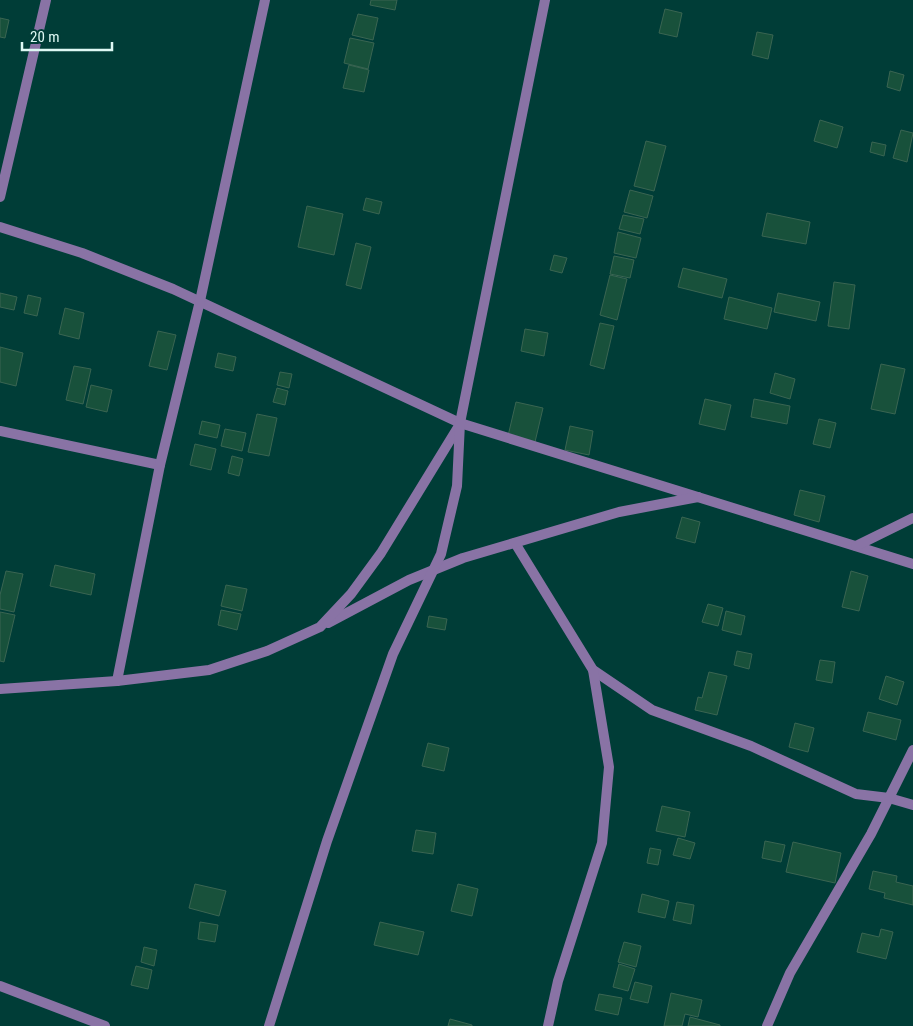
<svg xmlns="http://www.w3.org/2000/svg" width="913" height="1026" font-family="'Roboto Condensed',sans-serif">
	<style>
		.building { fill: #18513b; stroke: #3a6552 }
		.lines { fill: none; stroke-linecap: round; stroke-linejoin: round }
		.street { stroke: #8973a5; stroke-width: 10 }
	</style>
	<rect width="100%" height="100%" fill="#003d37"/>
	<g class="building">
		<path d="M371 0H397L395 10 370 5Z"/>
		<path d="M665 9 682 13 677 37 659 33Z"/>
		<path d="M358 14 378 18 373 40 352 35Z"/>
		<path d="M0 18 9 20 5 38 0 37Z"/>
		<path d="M757 32 773 35 768 59 752 55Z"/>
		<path d="M350 38 374 43 368 69 344 63Z"/>
		<path d="M349 65 369 70 364 92 343 88Z"/>
		<path d="M890 71 904 75 900 91 887 87Z"/>
		<path d="M820 120 843 127 837 148 814 141Z"/>
		<path d="M901 130 913 133 907 162 893 158Z"/>
		<path d="M646 141 666 146 654 191 634 186Z"/>
		<path d="M872 142 886 145 884 156 870 152Z"/>
		<path d="M630 190 653 196 647 218 624 212Z"/>
		<path d="M366 198 382 202 379 214 363 210Z"/>
		<path d="M307 206 343 214 334 255 298 247Z"/>
		<path d="M767 213 810 222 806 244 762 236Z"/>
		<path d="M623 215 644 219 640 234 619 229Z"/>
		<path d="M618 232 641 238 636 258 614 253Z"/>
		<path d="M356 243 371 247 361 289 346 285Z"/>
		<path d="M554 255 567 258 562 273 550 270Z"/>
		<path d="M614 256 634 260 630 278 610 274Z"/>
		<path d="M683 268 727 279 722 298 678 287Z"/>
		<path d="M610 275 627 279 617 320 600 315Z"/>
		<path d="M834 282 855 285 849 329 828 326Z"/>
		<path d="M0 293 17 297 14 310 0 307Z"/>
		<path d="M778 293 820 302 816 321 774 312Z"/>
		<path d="M28 295 41 298 37 316 24 313Z"/>
		<path d="M729 297 772 308 767 329 724 319Z"/>
		<path d="M65 308 84 313 79 339 59 334Z"/>
		<path d="M600 323 614 326 604 369 590 365Z"/>
		<path d="M525 329 548 333 544 356 521 351Z"/>
		<path d="M158 331 176 335 167 370 149 366Z"/>
		<path d="M0 347 23 353 16 386 0 382Z"/>
		<path d="M218 353 236 357 233 371 215 367Z"/>
		<path d="M881 364 905 369 895 414 871 409Z"/>
		<path d="M74 366 91 369 83 404 66 400Z"/>
		<path d="M280 372 292 374 289 388 277 385Z"/>
		<path d="M775 373 795 379 790 399 770 393Z"/>
		<path d="M91 385 112 390 107 412 86 407Z"/>
		<path d="M277 388 288 391 285 405 273 402Z"/>
		<path d="M705 399 731 405 725 430 699 424Z"/>
		<path d="M754 399 790 406 787 424 751 417Z"/>
		<path d="M516 402 543 408 535 442 508 436Z"/>
		<path d="M257 414 277 418 269 456 248 452Z"/>
		<path d="M819 419 836 423 830 448 813 444Z"/>
		<path d="M202 421 220 425 217 438 199 434Z"/>
		<path d="M570 426 593 431 589 455 565 450Z"/>
		<path d="M225 429 246 433 242 451 221 446Z"/>
		<path d="M195 444 216 449 211 470 190 465Z"/>
		<path d="M232 456 243 459 239 476 228 473Z"/>
		<path d="M800 490 825 496 819 522 794 515Z"/>
		<path d="M682 517 700 522 695 543 676 538Z"/>
		<path d="M55 565 95 574 91 595 50 586Z"/>
		<path d="M6 571 23 574 14 612 0 609V595Z"/>
		<path d="M851 571 868 576 859 611 842 607Z"/>
		<path d="M226 585 247 589 242 611 221 606Z"/>
		<path d="M708 604 723 608 718 626 702 622Z"/>
		<path d="M221 610 241 614 237 630 218 625Z"/>
		<path d="M726 611 745 616 741 635 722 630Z"/>
		<path d="M0 612 15 615 4 662 0 661Z"/>
		<path d="M429 616 447 619 445 630 427 627Z"/>
		<path d="M737 651 752 654 749 669 734 665Z"/>
		<path d="M820 660 835 662 832 683 816 680Z"/>
		<path d="M709 672 727 676 717 715 695 710 698 697 702 698Z"/>
		<path d="M886 676 904 682 897 705 879 699Z"/>
		<path d="M868 712 901 720 896 740 863 731Z"/>
		<path d="M795 723 814 728 808 752 789 747Z"/>
		<path d="M428 743 449 748 444 771 422 766Z"/>
		<path d="M662 806 690 812 685 837 656 831Z"/>
		<path d="M416 830 436 833 433 854 412 851Z"/>
		<path d="M678 838 695 843 690 859 673 855Z"/>
		<path d="M765 841 785 845 781 862 762 858Z"/>
		<path d="M793 842 841 853 835 883 786 872Z"/>
		<path d="M650 848 661 850 658 865 647 863Z"/>
		<path d="M873 871 897 876 896 882 913 886V905L884 898 885 893 869 889Z"/>
		<path d="M195 884 226 891 219 916 189 908Z"/>
		<path d="M458 884 478 889 472 916 451 911Z"/>
		<path d="M642 894 669 901 665 918 638 912Z"/>
		<path d="M677 902 694 905 691 924 673 920Z"/>
		<path d="M200 922 218 925 215 942 198 939Z"/>
		<path d="M380 922 424 932 418 955 374 945Z"/>
		<path d="M881 929 893 932 886 959 857 952 862 933 879 937Z"/>
		<path d="M624 942 641 946 636 967 618 962Z"/>
		<path d="M144 947 157 950 154 966 141 962Z"/>
		<path d="M619 964 635 969 628 991 613 987Z"/>
		<path d="M136 966 152 970 148 989 131 985Z"/>
		<path d="M635 982 652 986 648 1003 630 999Z"/>
		<path d="M671 993 702 1000 698 1017 685 1014 682 1026H664Z"/>
		<path d="M599 994 622 998 618 1015 595 1010Z"/>
		<path d="M690 1017 720 1025V1026H688Z"/>
		<path d="M450 1019 472 1025V1026H448Z"/>
	</g>
	<g class="lines">
		<g class="street">
			<path d="M0 197 46 0"/>
			<path d="M0 227 82 253 173 289 460 423 913 564"/>
			<path d="M0 431 160 465"/>
			<path d="M515 543 593 670 652 710 751 746 856 794 889 798 913 805"/>
			<path d="M856 546 913 518"/>
			<path d="M328 623 409 580 463 558 619 512 698 497"/>
			<path d="M117 681 160 465 200 301 265 0"/>
			<path d="M0 689 117 681 209 670 267 651 320 627 351 594 381 553 460 424"/>
			<path d="M0 986 105 1026"/>
			<path d="M269 1026 327 841 393 654 441 554 457 486 460 423 545 0"/>
			<path d="M548 1026 558 981 602 843 609 767 593 670"/>
			<path d="M767 1026 790 973 871 834 913 750"/>
		</g>
	</g>
	<path d="M22 42v8h90v-8" fill="none" stroke="#def9f4" stroke-width="2.5"/>
	<text x="30" y="42" font-size="15" fill="#def9f4" stroke="#003d37" stroke-width="4" paint-order="stroke">20 m</text>
</svg>
